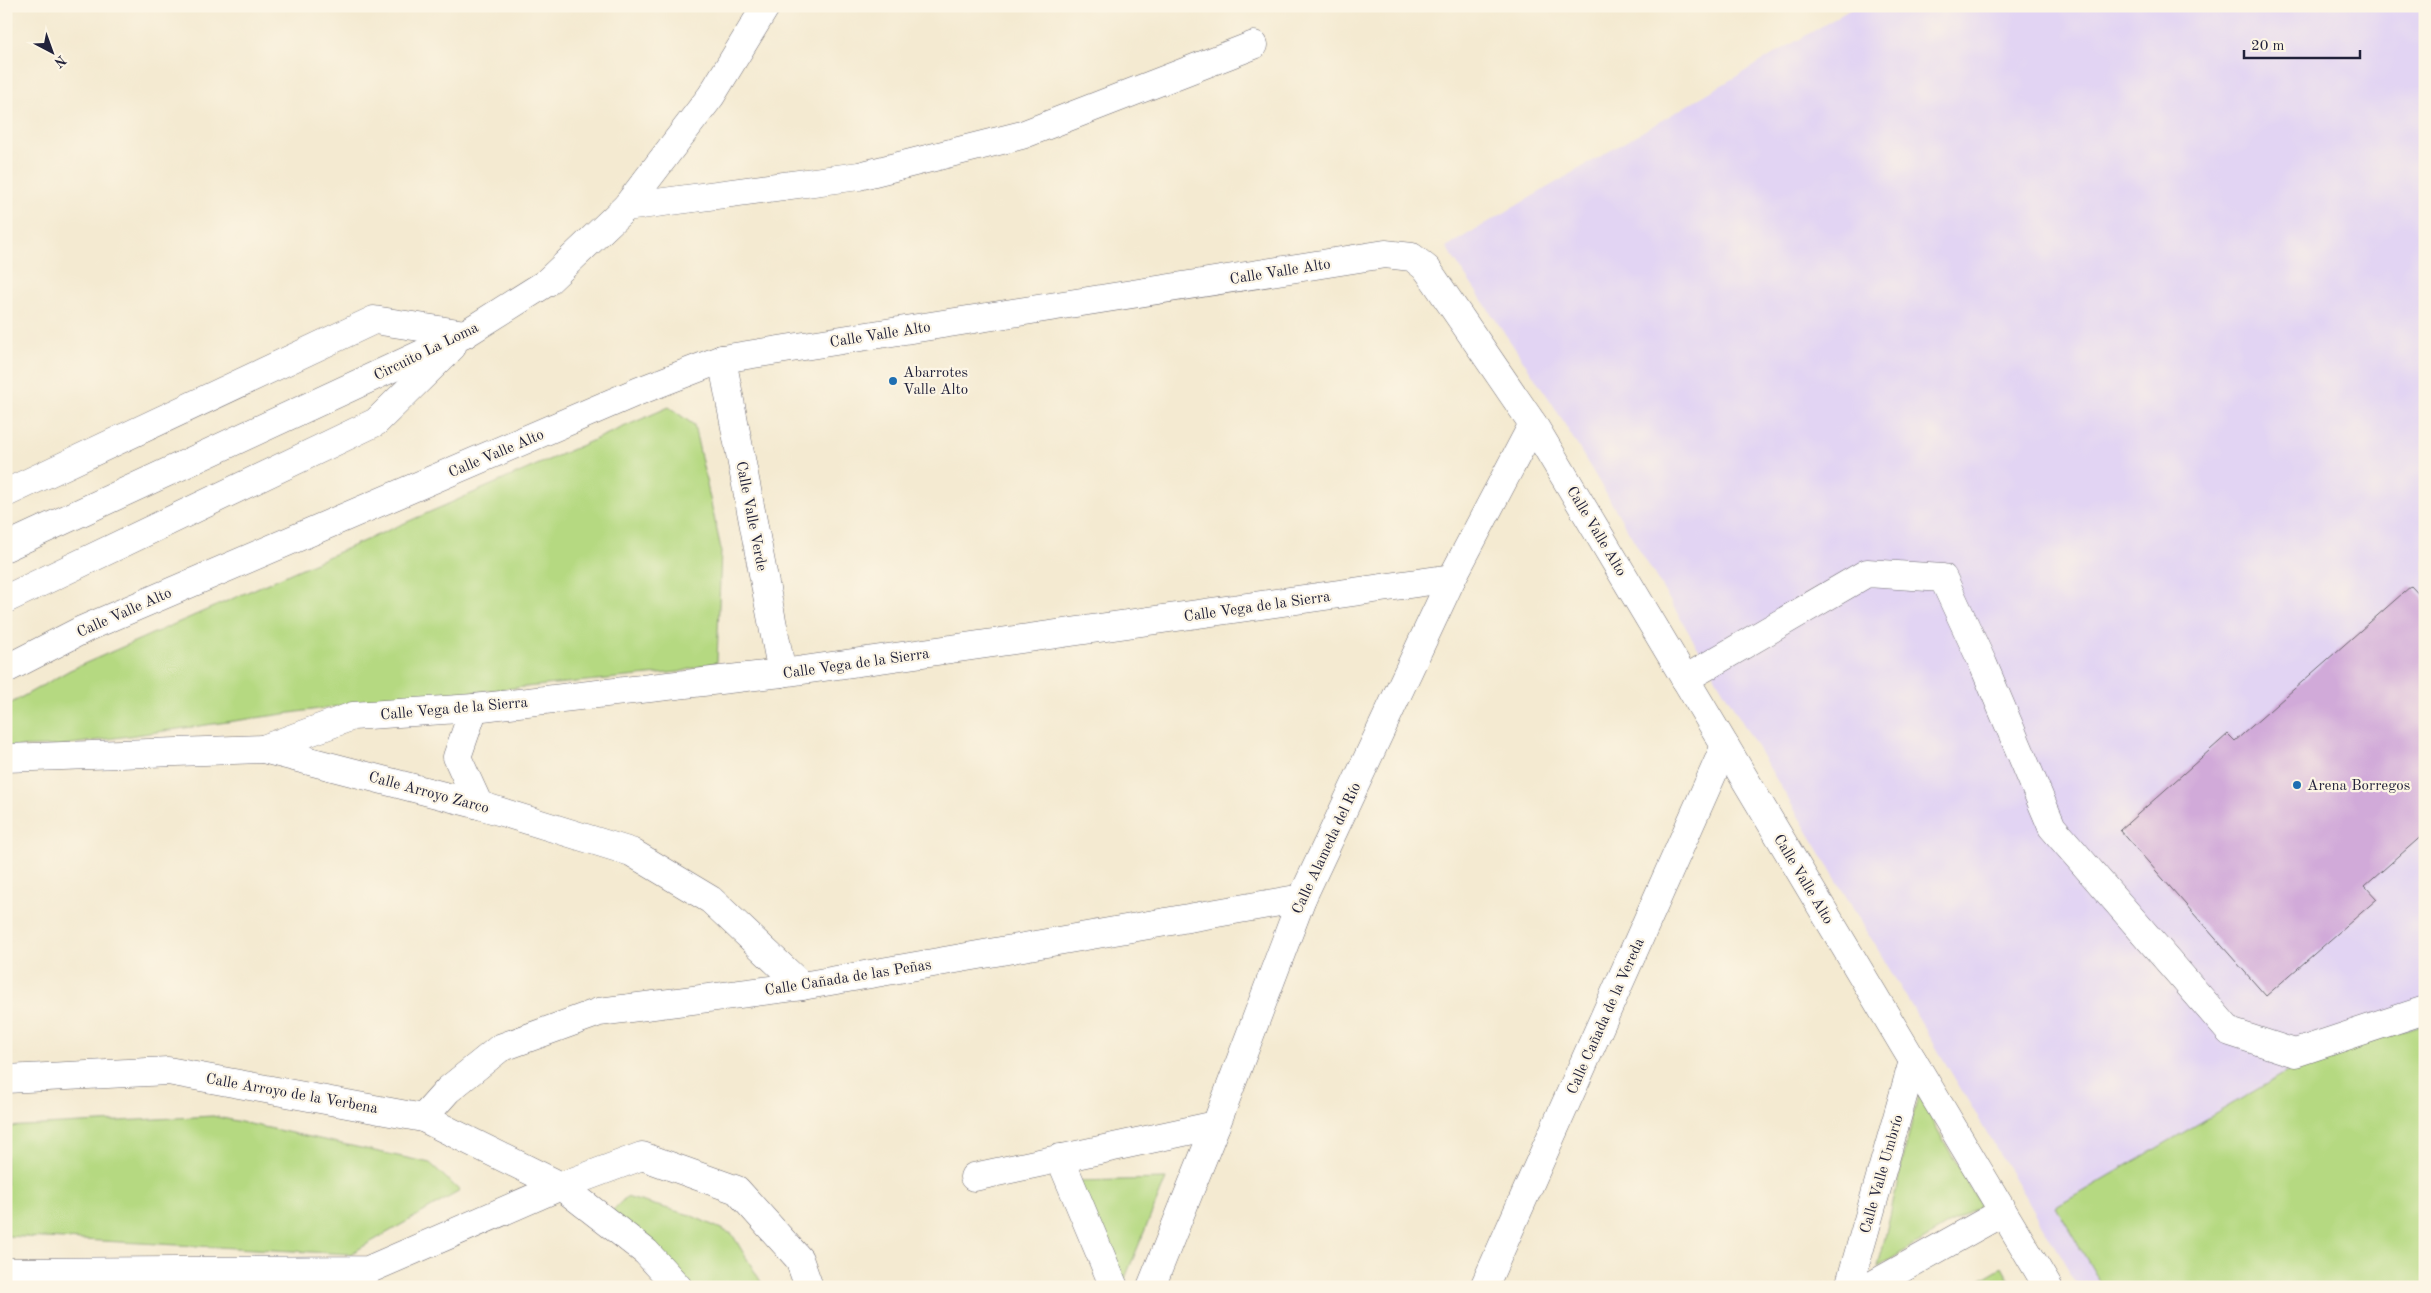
<svg xmlns="http://www.w3.org/2000/svg" width="2431" height="1293" font-family="'Old Standard TT',serif">
	<style>
		.built { fill: #e2d4f3 }
		.green { fill: #b5d981; stroke: #6c7e5e }
		.building { fill: #d1aad9 }
		.lines { fill: none; stroke-linecap: round; stroke-linejoin: round }
		.minor-casing { stroke: #6c6870; stroke-width: 29 }
		.minor { stroke: #fff; stroke-width: 28 }
		.poi-dot { fill: #1f6fb2; stroke: #fcf5e5; stroke-width: 2 }
		.labels { text-anchor: middle; stroke-width: 4.5; stroke-linejoin: round; paint-order: stroke }
		.street-label { font-size: 15px; fill: #22223b; stroke: #fcf5e5 }
		.poi-label { font-size: 15px; fill: #22223b; stroke: #fcf5e5; text-anchor: start }
	</style>
	<rect width="100%" height="100%" fill="#fcf5e5"/>
	<filter id="ink" filterUnits="userSpaceOnUse"><feTurbulence type="fractalNoise" baseFrequency=".02" numOctaves="2"/><feDisplacementMap in="SourceGraphic" scale="10" xChannelSelector="R" yChannelSelector="G"/><feConvolveMatrix kernelMatrix="1 2 1 2 8 2 1 2 1" color-interpolation-filters="sRGB"/></filter>
	<filter id="wash" filterUnits="userSpaceOnUse"><feTurbulence type="fractalNoise" baseFrequency=".0096" numOctaves="4" result="noise"/><feDisplacementMap in="SourceGraphic" scale="20" xChannelSelector="R" yChannelSelector="G"/><feGaussianBlur stdDeviation="1.12" result="paint"/><feColorMatrix in="noise" values="0 0 0 0 0 0 0 0 0 0 0 0 0 0 0 0 0 1.4 0 .05"/><feComposite in="paint" operator="in"/></filter>
	<g filter="url(#wash)">
		<rect width="100%" height="100%" fill="#f4ead1"/>
		<path class="built" d="M1856 6H2425V1287H2079L1552 403 1446 247Z"/>
		<g class="green">
			<path d="M669 407 694 425 721 549 717 662 679 672 361 703 58 746 6 747V706L70 670Z"/>
			<path d="M2425 1024V1287H2103L2056 1207 2292 1069Z"/>
			<path d="M1918 1095 1980 1205 1878 1267Z"/>
			<path d="M213 1116 430 1163 460 1191 350 1254 6 1236V1127Z"/>
			<path d="M1166 1179 1123 1283 1074 1181Z"/>
			<path d="M626 1197 690 1215 732 1234 764 1287H691L612 1211Z"/>
			<path d="M2002 1267 2013 1287H1967Z"/>
		</g>
		<g id="blocks">
			<path class="building" d="M2411 586 2425 601V833L2365 886 2377 899 2266 996 2120 830 2228 734 2235 741Z"/>
		</g>
	</g>
	<g filter="url(#ink)">
		<use href="#blocks" fill-opacity="0" stroke="#6c6870" stroke-width="1"/>
		<g class="lines">
			<defs>
				<g id="minor">
					<path d="M626 207 859 176 1022 135 1254 45"/>
					<path d="M722 359 782 673"/>
					<path d="M6 493 374 320 465 334"/>
					<path d="M6 547 465 334 546 283 626 207 711 96 766 6"/>
					<path d="M6 599 376 422 452 347"/>
					<path d="M6 669 84 629 639 391 722 359 1385 254 1412 257 1427 269 1533 424 2048 1287"/>
					<path d="M1685 679 1867 573 1943 578 1983 664 2052 827 2230 1032 2295 1053 2425 1010"/>
					<path d="M474 708 457 757 479 805"/>
					<path d="M263 749 353 716 474 708 782 673 1452 578"/>
					<path d="M6 758 263 749 479 805 631 852 711 900 802 986"/>
					<path d="M6 1079 168 1071 423 1118 561 1186 646 1252 678 1287"/>
					<path d="M423 1118 448 1090 500 1048 599 1012 802 986 1302 898"/>
					<path d="M1060 1158 1114 1287"/>
					<path d="M974 1177 1216 1125"/>
					<path d="M6 1272 368 1270 561 1186 642 1156 737 1190 799 1259 809 1287"/>
					<path d="M1151 1287 1216 1125 1302 898 1452 578 1533 424"/>
					<path d="M1484 1287 1725 746"/>
					<path d="M1849 1287 1913 1061"/>
					<path d="M1869 1287 2003 1212"/>
				</g>
			</defs>
			<use href="#minor" class="minor-casing"/>
			<use href="#minor" class="minor"/>
		</g>
	</g>
	<g class="poi-dot">
		<circle cx="893" cy="381" r="5"/>
		<circle cx="2297" cy="785" r="5"/>
	</g>
	<g class="labels">
		<g class="street-label">
			<text transform="translate(1280 271) rotate(-9)" y="5">Calle Valle Alto</text>
			<text transform="translate(880 334) rotate(-9)" y="5">Calle Valle Alto</text>
			<text transform="translate(426 351) rotate(-26)" y="5">Circuito La Loma</text>
			<text transform="translate(496 453) rotate(-23)" y="5">Calle Valle Alto</text>
			<text transform="translate(752 516) rotate(79)" y="5">Calle Valle Verde</text>
			<text transform="translate(1597 531) rotate(59)" y="5">Calle Valle Alto</text>
			<text transform="translate(1257 606) rotate(-8)" y="5">Calle Vega de la Sierra</text>
			<text transform="translate(124 612) rotate(-24)" y="5">Calle Valle Alto</text>
			<text transform="translate(856 663) rotate(-8)" y="5">Calle Vega de la Sierra</text>
			<text transform="translate(454 708) rotate(-5)" y="5">Calle Vega de la Sierra</text>
			<text transform="translate(429 792) rotate(15)" y="5">Calle Arroyo Zarco</text>
			<text transform="translate(1326 848) rotate(-65)" y="5">Calle Alameda del Río</text>
			<text transform="translate(1804 879) rotate(59)" y="5">Calle Valle Alto</text>
			<text transform="translate(848 977) rotate(-9)" y="5">Calle Cañada de las Peñas</text>
			<text transform="translate(1605 1016) rotate(-66)" y="5">Calle Cañada de la Vereda</text>
			<text transform="translate(292 1093) rotate(10)" y="5">Calle Arroyo de la Verbena</text>
			<text transform="translate(1881 1174) rotate(-74)" y="5">Calle Valle Umbrío</text>
		</g>
		<g class="poi-label">
			<text x="903" y="377">Abarrotes<tspan x="903" dy="17">Valle Alto</tspan></text>
			<text x="2307" y="790">Arena Borregos</text>
		</g>
	</g>
	<rect width="2431" height="1293" fill="none" stroke="#fcf5e5" stroke-width="25"/>
	<g transform="translate(52 52) rotate(139)" stroke="#fcf5e5" stroke-width="4" paint-order="stroke">
	<path d="M0-4L9 19L0 12L-9 19Z" fill="#22223b"/>
	<text y="-8" font-size="14" font-weight="bold" text-anchor="middle" fill="#22223b">N</text>
	</g>
	<path d="M2244 50v8h116v-8" fill="none" stroke="#22223b" stroke-width="2.5"/>
	<text x="2251" y="50" font-size="15" fill="#22223b" stroke="#fcf5e5" stroke-width="4" paint-order="stroke">20 m</text>
</svg>
